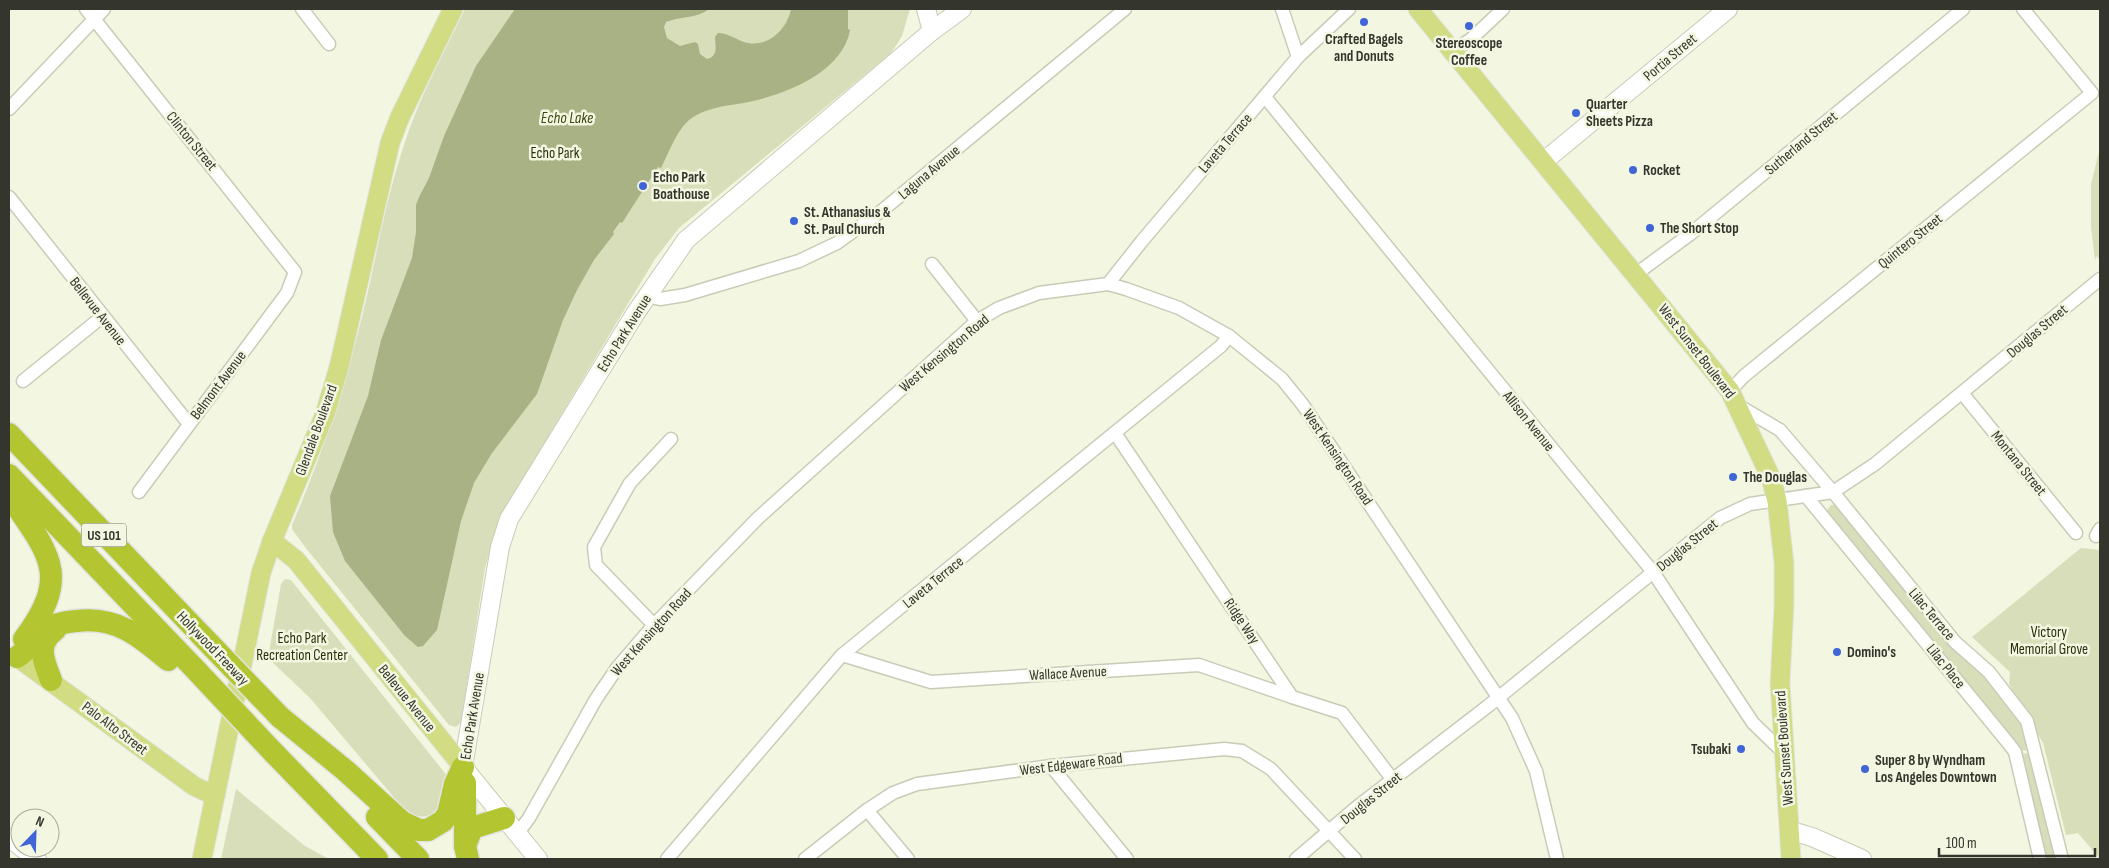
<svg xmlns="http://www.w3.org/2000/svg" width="2109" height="868" font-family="'Sofia Sans Condensed',sans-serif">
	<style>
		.green { fill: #d7deb9 }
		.water { fill: #a9b284 }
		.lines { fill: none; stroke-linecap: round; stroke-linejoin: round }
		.street-casing { stroke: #c8ccb7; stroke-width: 15 }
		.secondary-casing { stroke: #c8ccb7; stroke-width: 20 }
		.primary-casing { stroke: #e3e3e2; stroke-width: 21 }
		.highway-casing { stroke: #e3e3e2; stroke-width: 25 }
		.street { stroke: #fff; stroke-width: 12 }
		.secondary { stroke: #fff; stroke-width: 18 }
		.primary { stroke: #d1dc83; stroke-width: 19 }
		.highway { stroke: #b3c530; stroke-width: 22 }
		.highway-bridge-casing { stroke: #e3e3e2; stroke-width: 25; stroke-linecap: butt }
		.highway-bridge { stroke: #b3c530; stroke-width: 22 }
		.poi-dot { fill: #3f65d7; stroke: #f3f7e1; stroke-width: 2 }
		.labels { text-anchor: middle; stroke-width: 5; stroke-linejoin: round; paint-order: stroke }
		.shield { fill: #f3f7e1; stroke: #6d7063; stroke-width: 1 }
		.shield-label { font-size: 14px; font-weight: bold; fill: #34362d }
		.poi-label { font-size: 15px; font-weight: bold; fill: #34362d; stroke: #f3f7e1; text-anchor: start }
		.street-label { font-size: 15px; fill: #34362d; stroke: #f3f7e1 }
		.park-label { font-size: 15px; fill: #2b300c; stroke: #f3f7e1 }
		.water-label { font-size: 16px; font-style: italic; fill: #404711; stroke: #f3f7e1 }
	</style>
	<rect width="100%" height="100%" fill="#f3f7e1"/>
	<g class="green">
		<path d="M465 9H910L902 36 891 53 679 228 655 259 499 518 485 568 461 722 456 727 449 725 305 547 292 529V525C322 455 345 386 363 313 376 259 385 203 402 151 417 101 443 55 465 9Z"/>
		<path d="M2100 148V260L2097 256 2095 260 2091 227V184Z"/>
		<path d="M1831 505H1836L1988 676 2023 724 2031 750 2018 751 1828 516 1827 510Z"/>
		<path d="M2081 548 2100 550V859L2078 833 2066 835 2043 743 2009 684 2010 672 1972 637Z"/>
		<path d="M285 579 291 580 448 777 438 812C427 817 420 818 408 814L310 698 268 658 281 584Z"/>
		<path d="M2031 753 2058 859H2046L2020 754Z"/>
		<path d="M236 789 305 846 329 859H221Z"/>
	</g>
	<path class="water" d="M515 9H709C696 19 680 16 666 22L664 27 667 38 680 46 695 42 698 44 700 54 707 59C719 56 715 46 715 37L718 33C728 33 735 39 744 42 767 49 787 30 791 9H848V29L850 30C843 72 786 94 749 102 728 106 704 107 688 121 676 132 668 154 661 168L658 167 622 223 620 222 613 232 614 234 594 260 577 290 563 320 537 394 492 453 474 483 461 521 437 630 423 646 418 647 405 636 345 561 333 532 330 496 368 396 381 340 412 258 416 232V205L419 197 429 178 444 136 476 66Z"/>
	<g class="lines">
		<defs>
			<g id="street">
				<path d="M86 9 295 272 287 293 139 492"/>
				<path d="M302 9 329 44"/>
				<path d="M1282 9 1298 57"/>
				<path d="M1452 51 1470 40 1503 9"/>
				<path d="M1265 97 1653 572 1753 723 1783 752"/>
				<path d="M9 109 104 9"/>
				<path d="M9 197 189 424"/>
				<path d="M932 264 977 321"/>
				<path d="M1636 274 1689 235 1963 9"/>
				<path d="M1108 284 1142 241 1298 57 1349 9"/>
				<path d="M647 296 660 299 685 295 799 261 837 243 884 209 1125 9"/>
				<path d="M23 381 103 316"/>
				<path d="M1730 391 1744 376 2092 93 2023 9"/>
				<path d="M1962 393 2076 533"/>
				<path d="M1739 406 1780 430 1833 492 1955 642 1989 672 2027 721 2062 859"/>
				<path d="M1115 433 1292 697 1342 713 1393 780"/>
				<path d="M1806 496 2009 744 2015 752 2040 859"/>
				<path d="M2096 536 2100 529"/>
				<path d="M654 625 596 565 594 547 630 483 671 439"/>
				<path d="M842 655 931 682 1199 665 1292 697"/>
				<path d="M1051 766 1127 859"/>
				<path d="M867 810 908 859"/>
				<path d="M517 834 529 818 596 699 617 668 654 625 758 518 977 321 999 308 1039 293 1108 284 1126 289 1179 308 1229 336 1282 379 1303 405 1512 718 1536 771 1557 859"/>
				<path d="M667 859 842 655 1221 346 1229 336"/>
				<path d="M805 859 867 810 893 793 917 784 1051 766 1224 749 1242 751 1271 769 1355 859"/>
				<path d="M1296 859 1357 807 1488 706 1720 518 1750 504 1833 492 1875 464 2100 279"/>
			</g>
			<g id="secondary">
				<path d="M926 9 932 31"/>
				<path d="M1543 162 1728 9"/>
				<path d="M1789 830 1812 837 1862 859"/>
				<path d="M9 838 20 846"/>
				<path d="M22 848 37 859"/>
				<path d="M538 859 463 767 500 547 509 519 635 314 686 240 932 31 962 9"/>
			</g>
			<g id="primary">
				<path d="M1418 9 1730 391 1771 478 1777 501 1784 563V606L1780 683 1791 859"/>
				<path d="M272 541 296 560 463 767"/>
				<path d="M17 657 194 786 215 796"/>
				<path d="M202 859 261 573 272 541 325 414 339 367 390 143 400 117 453 9"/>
			</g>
			<g id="highway">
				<path d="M9 434 201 635"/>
				<path d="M9 475 194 668"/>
				<path d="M9 495C49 554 72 575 24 639"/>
				<path d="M17 657C29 650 35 636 47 629 56 623 67 622 77 621 116 616 140 636 168 660"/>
				<path d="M51 680C44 661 35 645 55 630"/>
				<path d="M280 717 346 771 402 822 419 830H428L443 821 448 814 455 784 463 767"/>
				<path d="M273 752 377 859"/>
				<path d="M465 783V846L468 859"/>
				<path d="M377 817 418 859"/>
				<path d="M465 846 472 828 504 818"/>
			</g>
		</defs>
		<use href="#street" class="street-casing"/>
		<use href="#secondary" class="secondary-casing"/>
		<use href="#primary" class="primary-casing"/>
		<use href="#highway" class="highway-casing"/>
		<use href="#street" class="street"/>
		<use href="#secondary" class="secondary"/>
		<use href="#primary" class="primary"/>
		<use href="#highway" class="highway"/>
		<defs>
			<g id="highway-bridge">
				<path d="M201 635 280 717"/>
				<path d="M194 668 273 752"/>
			</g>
		</defs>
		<use href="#highway-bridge" class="highway-bridge-casing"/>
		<use href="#highway-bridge" class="highway-bridge"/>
	</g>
	<g class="poi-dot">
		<circle cx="1364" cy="22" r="5"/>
		<circle cx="1469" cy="26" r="5"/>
		<circle cx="1576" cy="113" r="5"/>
		<circle cx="1633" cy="170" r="5"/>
		<circle cx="643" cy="186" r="5"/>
		<circle cx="794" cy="221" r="5"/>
		<circle cx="1650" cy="228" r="5"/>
		<circle cx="1733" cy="477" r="5"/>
		<circle cx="1837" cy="652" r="5"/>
		<circle cx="1741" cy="749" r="5"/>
		<circle cx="1865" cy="769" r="5"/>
	</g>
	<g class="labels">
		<rect class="shield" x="81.5" y="523.5" width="45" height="23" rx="4"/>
		<g class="shield-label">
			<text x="104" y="540">US 101</text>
		</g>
		<g class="poi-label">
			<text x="1364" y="44" text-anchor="middle">Crafted Bagels<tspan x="1364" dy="17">and Donuts</tspan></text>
			<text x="1469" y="48" text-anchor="middle">Stereoscope<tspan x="1469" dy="17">Coffee</tspan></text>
			<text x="1586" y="109">Quarter<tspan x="1586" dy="17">Sheets Pizza</tspan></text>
			<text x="1643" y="175">Rocket</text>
			<text x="653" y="182">Echo Park<tspan x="653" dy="17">Boathouse</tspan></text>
			<text x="804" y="217">St. Athanasius &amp;<tspan x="804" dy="17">St. Paul Church</tspan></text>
			<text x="1660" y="233">The Short Stop</text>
			<text x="1743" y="482">The Douglas</text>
			<text x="1847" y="657">Domino's</text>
			<text x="1731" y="754" text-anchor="end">Tsubaki</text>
			<text x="1875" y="765">Super 8 by Wyndham<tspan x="1875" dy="17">Los Angeles Downtown</tspan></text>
		</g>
		<g class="street-label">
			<text transform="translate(1670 57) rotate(-40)" y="5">Portia Street</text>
			<text transform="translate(192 141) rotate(51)" y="5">Clinton Street</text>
			<text transform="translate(1225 143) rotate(-49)" y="5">Laveta Terrace</text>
			<text transform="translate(1801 143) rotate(-40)" y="5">Sutherland Street</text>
			<text transform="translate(929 172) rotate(-40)" y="5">Laguna Avenue</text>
			<text transform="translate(1910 241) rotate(-39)" y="5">Quintero Street</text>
			<text transform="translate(98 311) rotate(52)" y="5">Bellevue Avenue</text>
			<text transform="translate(2037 331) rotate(-40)" y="5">Douglas Street</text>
			<text transform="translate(624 333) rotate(-58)" y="5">Echo Park Avenue</text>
			<text transform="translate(1697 351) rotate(52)" y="5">West Sunset Boulevard</text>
			<text transform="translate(944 353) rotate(-40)" y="5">West Kensington Road</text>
			<text transform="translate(218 385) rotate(-53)" y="5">Belmont Avenue</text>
			<text transform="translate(1529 421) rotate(51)" y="5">Allison Avenue</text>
			<text transform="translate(316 430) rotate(-70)" y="5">Glendale Boulevard</text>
			<text transform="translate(1338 457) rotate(56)" y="5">West Kensington Road</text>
			<text transform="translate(2019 463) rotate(51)" y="5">Montana Street</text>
			<text transform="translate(1687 545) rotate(-39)" y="5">Douglas Street</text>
			<text transform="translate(933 582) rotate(-39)" y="5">Laveta Terrace</text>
			<text transform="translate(1932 614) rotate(50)" y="5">Lilac Terrace</text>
			<text transform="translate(1242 621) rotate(56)" y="5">Ridge Way</text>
			<text transform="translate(651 632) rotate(-48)" y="5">West Kensington Road</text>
			<text transform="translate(213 648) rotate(46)" y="5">Hollywood Freeway</text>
			<text transform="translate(1946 666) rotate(51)" y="5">Lilac Place</text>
			<text transform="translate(1068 673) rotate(-3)" y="5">Wallace Avenue</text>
			<text transform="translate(407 698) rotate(51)" y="5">Bellevue Avenue</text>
			<text transform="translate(472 716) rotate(-81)" y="5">Echo Park Avenue</text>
			<text transform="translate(115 728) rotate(37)" y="5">Palo Alto Street</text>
			<text transform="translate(1784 748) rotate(-94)" y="5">West Sunset Boulevard</text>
			<text transform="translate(1071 764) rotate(-7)" y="5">West Edgeware Road</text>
			<text transform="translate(1371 798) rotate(-39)" y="5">Douglas Street</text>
		</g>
		<g class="park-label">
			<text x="555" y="158">Echo Park</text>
			<text x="2049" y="637">Victory<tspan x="2049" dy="17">Memorial Grove</tspan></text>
			<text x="302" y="643">Echo Park<tspan x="302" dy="17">Recreation Center</tspan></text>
		</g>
		<g class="water-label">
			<text x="567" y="123">Echo Lake</text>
		</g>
	</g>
	<rect width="2109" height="868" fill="none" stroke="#34362d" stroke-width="20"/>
	<g transform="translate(35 833) rotate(23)"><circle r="24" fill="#f3f7e1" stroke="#a7aa99"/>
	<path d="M0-4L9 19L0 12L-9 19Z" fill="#3f65d7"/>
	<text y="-8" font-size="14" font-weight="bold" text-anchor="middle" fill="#34362d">N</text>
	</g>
	<path d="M1939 848v8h156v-8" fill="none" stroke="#34362d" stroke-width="2.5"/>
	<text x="1946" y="848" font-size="15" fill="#34362d" stroke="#f3f7e1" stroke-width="4" paint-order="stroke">100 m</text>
</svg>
